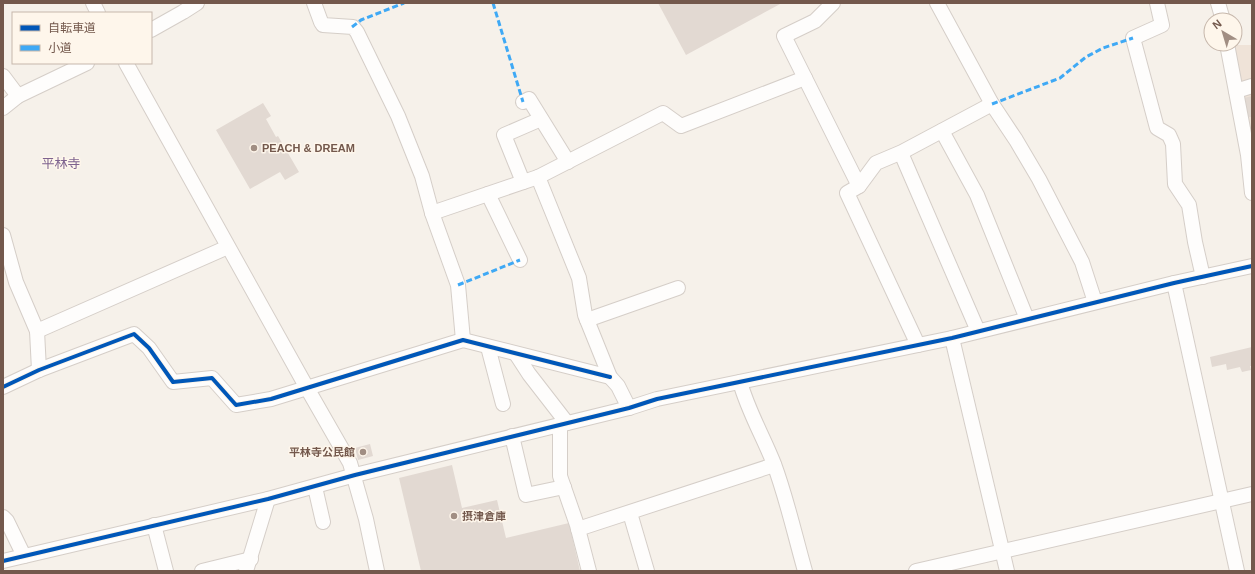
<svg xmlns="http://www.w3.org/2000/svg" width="1255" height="574" font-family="Helvetica,'Noto Sans JP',sans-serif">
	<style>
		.residential { fill: #efe3d8 }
		.building { fill: #e2d9d2 }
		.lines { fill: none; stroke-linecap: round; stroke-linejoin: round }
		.minor-casing { stroke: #d5cec8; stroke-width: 16 }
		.minor { stroke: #fefdfc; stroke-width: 14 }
		.quiet { stroke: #3fa9f5; stroke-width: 3; stroke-dasharray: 6 3; stroke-linecap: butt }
		.cycleway-casing { stroke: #fef6eb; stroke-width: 6 }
		.cycleway { stroke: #0057b8; stroke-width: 4 }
		.poi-dot { fill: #a18e83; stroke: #fef6eb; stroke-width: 1.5 }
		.labels { text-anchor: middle; stroke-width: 3; stroke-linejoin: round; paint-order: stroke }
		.poi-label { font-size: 11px; font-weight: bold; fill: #73584c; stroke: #fef6eb; text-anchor: start }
		.quarter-label { font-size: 13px; fill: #7e638f; stroke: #fef6eb }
	</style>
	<rect width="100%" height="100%" fill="#f6f1ea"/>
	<path class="residential" d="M1234 45H1252V161Z"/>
	<g class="building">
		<path d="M658 3H782L686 55Z"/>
		<path d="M1252 96V117H1248L1244 98Z"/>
		<path d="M263 103 271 116 266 119 276 137 278 136 299 172 285 180 280 172 250 189 216 130Z"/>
		<path d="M1252 347V366H1250L1251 370 1242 372 1240 367 1227 370 1226 364 1212 367 1210 357Z"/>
		<path d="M370 444 373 456 358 460 355 448Z"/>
		<path d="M452 465 462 508 497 500 506 538 569 523 580 571H421L399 478Z"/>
	</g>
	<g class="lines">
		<defs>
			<g id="minor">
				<path d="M93 3 98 13"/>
				<path d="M314 3 321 22 323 25 353 27 357 32 398 116 422 176 432 213 458 285 463 340"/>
				<path d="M833 3 815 21 784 36 859 186"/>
				<path d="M937 3 992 104 1016 140 1039 179 1082 262 1095 302"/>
				<path d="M1157 3 1162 25 1133 38 1157 128 1169 135 1173 144 1175 184 1189 205 1195 242 1203 277"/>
				<path d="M1218 3 1223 20"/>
				<path d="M151 30 183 12 197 3"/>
				<path d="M1227 44 1248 155 1252 193"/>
				<path d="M126 63 307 388 350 463 366 519 377 571"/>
				<path d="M3 76 18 96"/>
				<path d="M1236 91 1252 86"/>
				<path d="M523 102 529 99 568 162"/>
				<path d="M3 108 18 96 87 63"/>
				<path d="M942 131 977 195 1027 319"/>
				<path d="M901 153 978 331"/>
				<path d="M538 177 579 278 585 315 587 320 610 377 618 386 629 408"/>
				<path d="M523 182 504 135 541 119"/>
				<path d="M488 194 520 260"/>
				<path d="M432 213 538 177 663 113 681 126 805 78"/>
				<path d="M3 235 16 282 37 331 39 370"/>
				<path d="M1174 283 1237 571"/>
				<path d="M587 320 678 288"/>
				<path d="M37 331 228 247"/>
				<path d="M952 338 1007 571"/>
				<path d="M918 345 847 193 859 186 876 163 902 152 992 104"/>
				<path d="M488 347 503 404"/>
				<path d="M516 354 529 374 567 423"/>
				<path d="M740 382C748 411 763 436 774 464 787 499 795 536 805 571"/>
				<path d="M3 387 39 370 134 334 149 348 173 382 212 378 236 405 271 399 463 340 610 377"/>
				<path d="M560 424V476L577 525 589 571"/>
				<path d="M512 436 526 495 564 487"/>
				<path d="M315 487 323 522"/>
				<path d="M630 513 647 571"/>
				<path d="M3 517 7 521 24 556"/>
				<path d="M154 525 166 571"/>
				<path d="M578 529 774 465"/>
				<path d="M3 561 268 499 355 475 629 408 657 399 952 338 1174 283 1252 266"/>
				<path d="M202 571 251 559"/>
				<path d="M246 571 268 499"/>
				<path d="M916 571 1252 494"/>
			</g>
		</defs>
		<use href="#minor" class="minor-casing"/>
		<use href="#minor" class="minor"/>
		<g class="quiet">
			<path d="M493 3 523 102"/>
			<path d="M352 27 361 20 404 3"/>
			<path d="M992 104 1060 78 1086 57 1103 48 1133 38"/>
			<path d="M458 285 520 260"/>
		</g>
		<defs>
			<g id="cycleway">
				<path d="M3 387 39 370 134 334 149 348 173 382 212 378 236 405 271 399 463 340 610 377"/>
				<path d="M3 561 268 499 355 475 629 408 657 399 952 338 1174 283 1252 266"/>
			</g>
		</defs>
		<use href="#cycleway" class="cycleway-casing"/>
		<use href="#cycleway" class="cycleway"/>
	</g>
	<g class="poi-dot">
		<circle cx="254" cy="148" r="4"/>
		<circle cx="363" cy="452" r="4"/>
		<circle cx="454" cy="516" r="4"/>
	</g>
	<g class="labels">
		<g class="poi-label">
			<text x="262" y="152">PEACH &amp; DREAM</text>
			<text x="355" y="456" text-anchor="end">平林寺公民館</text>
			<text x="462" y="520">摂津倉庫</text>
		</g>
		<g class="quarter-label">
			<text x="61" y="168">平林寺</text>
		</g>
	</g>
	<rect width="1255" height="574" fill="none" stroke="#73584c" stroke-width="8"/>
	<rect x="12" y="12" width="140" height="52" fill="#fef6eb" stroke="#c6b7ab"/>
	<rect x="20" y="25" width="20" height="6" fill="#0057b8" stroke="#c6b7ab"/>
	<text x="48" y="32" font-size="12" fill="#73584c">自転車道</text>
	<rect x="20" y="45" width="20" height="6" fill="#3fa9f5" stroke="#c6b7ab"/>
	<text x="48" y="52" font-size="12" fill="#73584c">小道</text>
	<g transform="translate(1223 32) rotate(322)"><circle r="19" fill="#fef6eb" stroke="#c6b7ab"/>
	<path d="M0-3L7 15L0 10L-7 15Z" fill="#a18e83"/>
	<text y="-6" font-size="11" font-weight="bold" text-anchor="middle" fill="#73584c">N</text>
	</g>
</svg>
